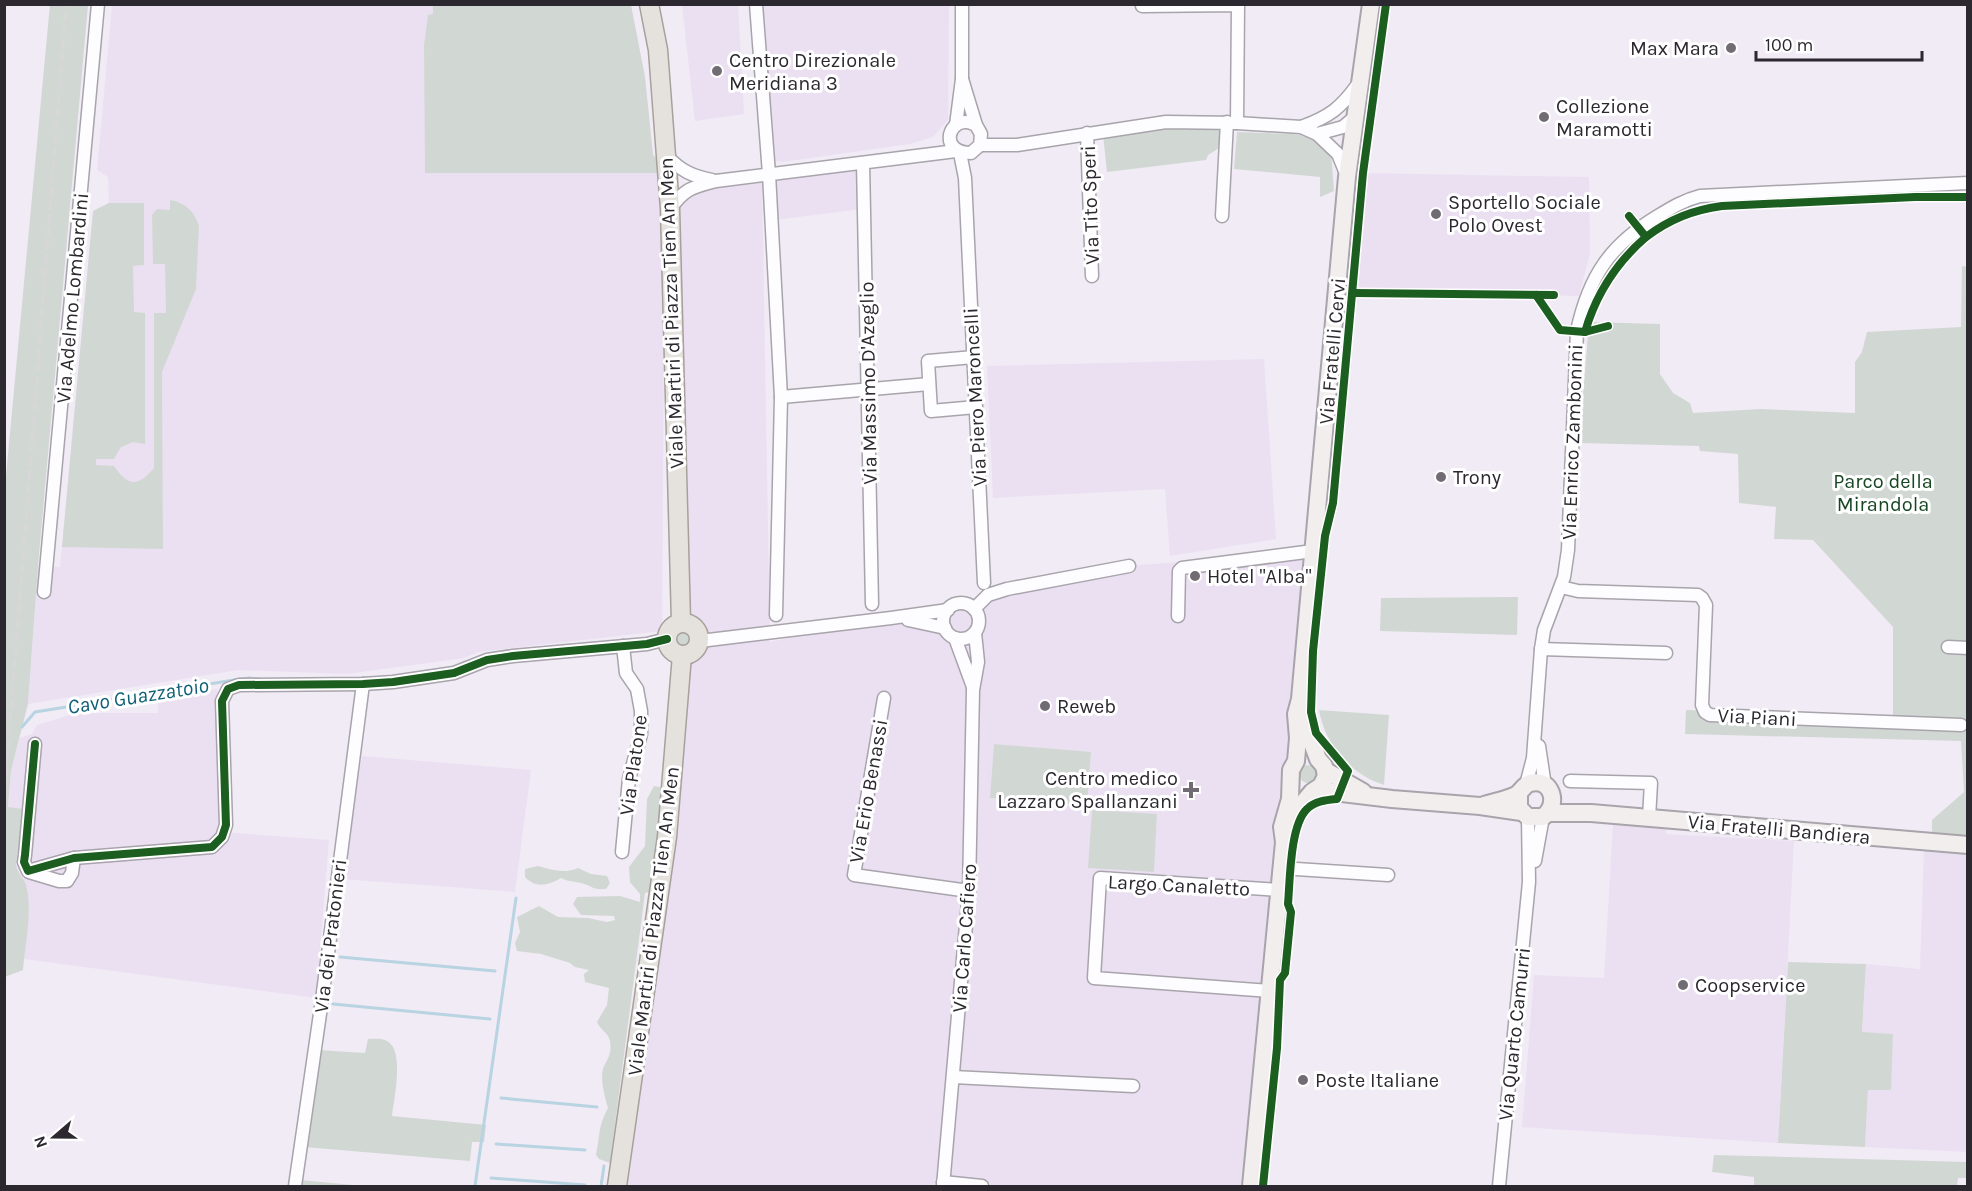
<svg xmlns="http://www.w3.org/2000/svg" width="1972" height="1191" font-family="Karla,sans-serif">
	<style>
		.built { fill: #ebe0f2 }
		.green { fill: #d1d8d3 }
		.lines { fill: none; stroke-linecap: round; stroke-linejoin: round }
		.stream { stroke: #b8d3e1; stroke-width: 3 }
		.street-casing { stroke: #a8a4ab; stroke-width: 15 }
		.secondary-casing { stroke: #a8a4ab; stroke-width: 20 }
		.primary-casing { stroke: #a7a09b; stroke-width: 21 }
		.street { stroke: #fdfcfe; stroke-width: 12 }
		.secondary { stroke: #f1eeed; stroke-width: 16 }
		.primary { stroke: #e5e2de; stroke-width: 18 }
		.rail { stroke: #d8d6d8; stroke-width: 3; stroke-dasharray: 9 4.5; stroke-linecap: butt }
		.cycleway-casing { stroke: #fff; stroke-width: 11 }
		.cycleway { stroke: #1b5e20; stroke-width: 8 }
		.poi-dot { fill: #716c74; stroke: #fff; stroke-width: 2 }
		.labels { text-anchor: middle; stroke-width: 6; stroke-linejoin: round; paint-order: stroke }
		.poi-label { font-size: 20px; fill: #2c282f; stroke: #fff; text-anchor: start }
		.street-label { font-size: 20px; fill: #2c282f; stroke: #fff }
		.park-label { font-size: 20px; fill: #174623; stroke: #fff }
		.water-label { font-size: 21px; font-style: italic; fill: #0e5f75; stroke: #fff }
	</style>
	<rect width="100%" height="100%" fill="#f1ebf5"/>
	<g class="built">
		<path d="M112 5H631L645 77 653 155 658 160 664 331 662 631 478 652 464 658 347 674 238 670 28 704 38 566 60 567 93 211 109 203 108 177 97 170Z"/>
		<path d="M682 5H738L744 114 695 121Z"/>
		<path d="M760 5H949L948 120 933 137 910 144 782 162 776 161 773 156Z"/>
		<path d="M861 166 862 209 775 220 772 182Z"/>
		<path d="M1363 173 1589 177 1590 253 1579 296 1353 293Z"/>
		<path d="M762 183 770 642 997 593 1129 566 1313 551 1250 1186H624L687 679 675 215 682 198 692 191Z"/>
		<path d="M1264 359 1276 539 1170 556 1165 489 993 498 987 366Z"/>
		<path d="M217 689 221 832 329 840 316 998 24 959 28 900 16 865 23 809 8 808 11 771 20 738 32 734 37 725 76 713H158V697Z"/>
		<path d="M362 756 531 770 515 892 342 879Z"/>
		<path d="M1613 824 1666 827V834L1794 841 1778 1143 1522 1127 1534 975 1604 978Z"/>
		<path d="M1924 849 1967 853V1152L1865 1147 1868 1090H1890L1893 1034 1862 1033 1866 964 1920 969Z"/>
	</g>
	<g class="green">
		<path d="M50 4 88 5 38 566 28 704 11 771 8 807 23 809 16 865C18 875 24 878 26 885 33 909 25 946 23 970L5 977 4 497Z"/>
		<path d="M433 5H631L645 77 653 155 658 160V173H425L424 45 428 15 433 14Z"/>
		<path d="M1203 126 1223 128 1222 146 1208 155 1206 160 1107 172 1103 134Z"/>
		<path d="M1237 132 1292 134 1314 137 1331 151 1334 191 1320 197V177L1234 169Z"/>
		<path d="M170 200C186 203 194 211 199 226L196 289 162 372 163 549 62 547 93 211 109 203H144V265L133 266 134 312 145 313V444L133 442 121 447 114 459H96V465L114 466C128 487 138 487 154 468V313H166L165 264H153L152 215 157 209 170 210Z"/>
		<path d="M1962 266 1967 267V838L1932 836V820L1964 792 1961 741 1685 734 1686 710 1893 717V627L1813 540 1774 539 1776 507 1739 503 1738 454 1700 451 1699 446 1579 443 1589 322 1660 324V374L1673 393 1690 403 1693 413 1760 409 1855 413V362L1862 352 1867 332 1961 327Z"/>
		<path d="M1518 597 1517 635 1380 631 1381 598Z"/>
		<circle cx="683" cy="639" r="11"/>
		<path d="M1319 710 1389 715 1384 785C1350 774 1325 745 1319 710Z"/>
		<path d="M994 744 1091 752 1087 806 990 798Z"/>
		<circle cx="1308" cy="774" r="9"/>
		<path d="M654 786 664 788 655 890 645 893 610 1163 599 1159 596 1155C600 1136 598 1126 608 1108 605 1097 600 1081 603 1069 607 1058 612 1056 610 1041 608 1032 600 1030 597 1022L607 1005 609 988 585 982 584 974 589 970 575 967 570 963 541 954 517 951 515 943 520 932 517 917 539 906 558 917 588 918 607 922 615 920 614 916 581 915 573 904 577 897 620 896 640 902V894L630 882 629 867 645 846 647 799Z"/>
		<path d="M1092 810 1157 814 1154 872 1088 868Z"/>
		<path d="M538 866C552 870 565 874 578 868L591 874 607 876 610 883 606 889C591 890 593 886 581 883 573 881 569 882 561 878 549 885 536 889 525 877V869Z"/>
		<path d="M1788 962 1866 964 1862 1032 1893 1034 1891 1090H1868L1865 1147 1778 1143Z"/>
		<path d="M368 1039C374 1039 382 1038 387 1041 405 1050 394 1099 392 1116L486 1125 484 1142H472L470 1161 304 1147 318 1050 365 1053Z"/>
		<path d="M1714 1155 1967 1162V1178H1958L1957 1186H1754V1177L1712 1172Z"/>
		<path d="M300 1180 364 1186H299Z"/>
	</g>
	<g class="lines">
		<g class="stream">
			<path d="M22 727 35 712 234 680 249 678 259 679"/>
			<path d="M340 957 495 971"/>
			<path d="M333 1004 490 1019"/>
			<path d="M501 1098 597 1107"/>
			<path d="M496 1144 585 1150"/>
			<path d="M491 1178 585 1185"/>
			<path d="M475 1186 516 898"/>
			<path d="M601 1186 604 1166"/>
		</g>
		<defs>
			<g id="street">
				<path d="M756 4 769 174 781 397 776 615"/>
				<path d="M1142 6 1238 5 1237 123"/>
				<path d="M962 79 976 125 981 134 980 145 971 153C940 153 947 121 966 122 970 122 973 124 976 125"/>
				<path d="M956 125 962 79V4"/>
				<path d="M1301 127C1329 117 1341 108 1358 84"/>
				<path d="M1087 133 1092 276"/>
				<path d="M1317 134 1343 127 1356 116"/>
				<path d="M980 145H1017L1166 122 1237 123 1301 127 1317 134 1338 154 1347 176"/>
				<path d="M960 153 965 178 984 583"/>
				<path d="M667 156C681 171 692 176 712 180"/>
				<path d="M863 163 872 604"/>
				<path d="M670 209C685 188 693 187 716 181L956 151"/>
				<path d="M1222 216 1227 122"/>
				<path d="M974 357 928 361 931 411 976 407"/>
				<path d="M781 397 929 384"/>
				<path d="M1561 587 1578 591 1698 595 1702 598 1706 605 1702 705 1705 712 1710 715 1961 725"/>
				<path d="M44 592 98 4"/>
				<circle cx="961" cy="621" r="18"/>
				<path d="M974 609 988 595 1007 589 1129 566"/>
				<path d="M1178 616 1179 571 1182 568 1313 551"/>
				<path d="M908 620 945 628"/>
				<path d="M955 638 973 687"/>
				<path d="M700 641 891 618 948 610"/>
				<path d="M1948 647 1968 648"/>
				<path d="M1541 649 1666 653"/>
				<path d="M884 698 854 875 969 891"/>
				<path d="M35 744 25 855 24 862 28 871 74 858 212 847 222 837 226 825 222 701 228 689 239 685 363 684 393 682 454 673 487 660 513 656 647 644 667 639"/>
				<path d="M1539 746 1545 786"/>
				<path d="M1570 781 1651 783 1649 818"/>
				<path d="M1526 785 1533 758 1541 649 1544 630 1564 577 1568 550 1577 331C1589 276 1610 245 1658 216 1671 208 1684 200 1700 196L1968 183"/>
				<path d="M622 852 629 779 641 734V711L637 689 626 673 623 646"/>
				<path d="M1535 861 1543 817"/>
				<path d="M1281 868 1388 875"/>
				<path d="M29 872 59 881H67L72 873 74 858"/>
				<path d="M1270 991 1094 978 1100 878 1279 890"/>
				<path d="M953 1077 1133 1086"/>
				<path d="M943 1182 982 1186"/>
				<path d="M295 1186 322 1000 363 684"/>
				<path d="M943 1186 969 891 973 690 978 662 975 633"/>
				<path d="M1499 1186 1529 882 1528 817"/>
			</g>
			<g id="secondary">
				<path d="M1326 771 1363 792"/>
				<path d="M1317 790 1392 799 1480 806 1521 812"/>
				<path d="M1484 805C1494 802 1505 800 1516 795 1521 792 1524 785 1530 783 1552 777 1560 805 1543 817H1528L1519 808V793"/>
				<path d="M1548 813H1591L1968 845"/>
				<path d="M1290 826 1302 804 1312 792 1321 786 1326 776 1324 766 1318 759 1309 735 1305 717"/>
				<path d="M1251 1186 1284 842 1282 827 1290 799 1291 770 1296 761 1298 738 1296 714 1300 699 1347 177 1371 4"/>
			</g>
			<g id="primary">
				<path d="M649 4 658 50 670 209 681 622"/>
				<circle cx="683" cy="639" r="16"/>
				<path d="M617 1186 667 837 682 655"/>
			</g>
		</defs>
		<use href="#street" class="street-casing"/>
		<use href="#secondary" class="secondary-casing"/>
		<use href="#primary" class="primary-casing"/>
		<use href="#street" class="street"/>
		<use href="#secondary" class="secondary"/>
		<use href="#primary" class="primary"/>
		<path class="rail" d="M4 802 66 4"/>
		<defs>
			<g id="cycleway">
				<path d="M1629 216 1646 237C1670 219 1693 210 1722 206L1915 197H1968"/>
				<path d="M1353 293 1554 295"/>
				<path d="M1536 295 1560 330 1585 332 1608 326"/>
				<path d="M1585 332C1596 294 1616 263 1646 237"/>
				<path d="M35 744 25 855 24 862 28 871 74 858 212 847 222 837 226 825 222 701 228 689 239 685 363 684 393 682 454 673 487 660 513 656 647 644 667 639"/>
				<path d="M1263 1186 1277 1048 1280 980 1285 973 1291 912 1288 904C1290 880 1290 825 1307 809 1315 801 1327 800 1337 799L1348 771 1316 733 1311 712 1313 651 1325 536 1333 503 1363 173 1386 4"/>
			</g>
		</defs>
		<use href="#cycleway" class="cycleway-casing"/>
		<use href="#cycleway" class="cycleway"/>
	</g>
	<g class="poi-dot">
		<circle cx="1731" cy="48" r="6"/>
		<circle cx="717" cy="71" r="6"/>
		<circle cx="1544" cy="117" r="6"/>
		<circle cx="1436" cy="214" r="6"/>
		<circle cx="1441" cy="477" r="6"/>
		<circle cx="1195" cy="576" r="6"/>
		<circle cx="1045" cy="706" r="6"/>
		<path d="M1188 781h6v6h6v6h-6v6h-6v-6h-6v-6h6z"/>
		<circle cx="1683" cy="985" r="6"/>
		<circle cx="1303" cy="1080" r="6"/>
	</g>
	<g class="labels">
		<g class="poi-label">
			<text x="1719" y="55" text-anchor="end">Max Mara</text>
			<text x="729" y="67">Centro Direzionale<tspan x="729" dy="23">Meridiana 3</tspan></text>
			<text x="1556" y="113">Collezione<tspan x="1556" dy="23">Maramotti</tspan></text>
			<text x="1448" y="209">Sportello Sociale<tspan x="1448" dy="23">Polo Ovest</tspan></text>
			<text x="1453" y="484">Trony</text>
			<text x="1207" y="583">Hotel "Alba"</text>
			<text x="1057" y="713">Reweb</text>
			<text x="1178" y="785" text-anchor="end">Centro medico<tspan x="1178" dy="23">Lazzaro Spallanzani</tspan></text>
			<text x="1695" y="992">Coopservice</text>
			<text x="1315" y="1087">Poste Italiane</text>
		</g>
		<g class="street-label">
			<text transform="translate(1090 205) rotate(-92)" y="7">Via Tito Speri</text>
			<text transform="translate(72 298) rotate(-85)" y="7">Via Adelmo Lombardini</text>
			<text transform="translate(671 313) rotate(-92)" y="7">Viale Martiri di Piazza Tien An Men</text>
			<text transform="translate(1332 351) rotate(-85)" y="7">Via Fratelli Cervi</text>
			<text transform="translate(868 383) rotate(-91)" y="7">Via Massimo D'Azeglio</text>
			<text transform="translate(975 397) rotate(-93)" y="7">Via Piero Maroncelli</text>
			<text transform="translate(1572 442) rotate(-88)" y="7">Via Enrico Zambonini</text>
			<text transform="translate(1757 717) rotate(3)" y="7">Via Piani</text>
			<text transform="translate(633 765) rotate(-82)" y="7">Via Platone</text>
			<text transform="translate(868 791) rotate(-80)" y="7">Via Erio Benassi</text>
			<text transform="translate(1779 829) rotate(5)" y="7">Via Fratelli Bandiera</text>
			<text transform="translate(1179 885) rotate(3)" y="7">Largo Canaletto</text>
			<text transform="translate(653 921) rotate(-83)" y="7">Viale Martiri di Piazza Tien An Men</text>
			<text transform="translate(330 936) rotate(-83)" y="7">Via dei Pratonieri</text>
			<text transform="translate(964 938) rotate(-86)" y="7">Via Carlo Cafiero</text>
			<text transform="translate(1514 1034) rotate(-84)" y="7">Via Quarto Camurri</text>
		</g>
		<g class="park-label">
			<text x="1883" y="488">Parco della<tspan x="1883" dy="23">Mirandola</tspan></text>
		</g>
		<g class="water-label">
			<text transform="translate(138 696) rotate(-9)" y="7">Cavo Guazzatoio</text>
		</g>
	</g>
	<rect width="1972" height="1191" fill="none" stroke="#2c282f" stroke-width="12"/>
	<g transform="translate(54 1137) rotate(250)" stroke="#ffffff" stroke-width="4.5" paint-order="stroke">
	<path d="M0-4.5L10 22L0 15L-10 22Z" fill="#2c282f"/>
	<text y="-9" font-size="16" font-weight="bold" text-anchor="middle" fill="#2c282f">N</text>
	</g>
	<path d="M1756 51v9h166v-9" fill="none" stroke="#2c282f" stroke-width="3"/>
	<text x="1765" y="51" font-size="18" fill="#2c282f" stroke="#ffffff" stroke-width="4.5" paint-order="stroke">100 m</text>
</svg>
